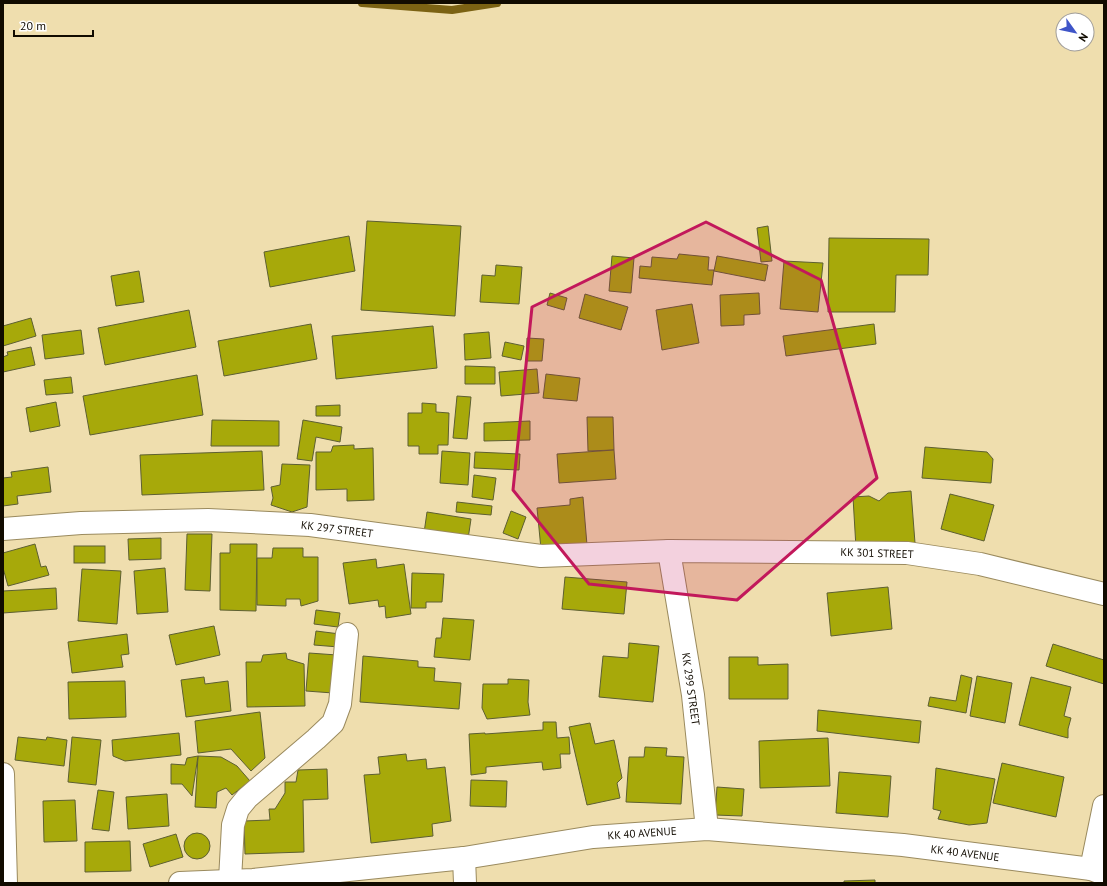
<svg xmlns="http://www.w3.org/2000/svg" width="1107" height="886" font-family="'PT Sans',sans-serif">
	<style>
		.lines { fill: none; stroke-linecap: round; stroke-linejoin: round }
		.stream { stroke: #7b6213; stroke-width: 8 }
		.building { fill: #a7a90a; stroke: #5d5f32 }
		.minor-casing { stroke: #9a8a5e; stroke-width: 24 }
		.minor { stroke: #fff; stroke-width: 22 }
		.marked { fill: #c2185b; fill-opacity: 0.2; stroke: #c2185b; stroke-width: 3; stroke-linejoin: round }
		.labels { text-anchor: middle; stroke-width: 3; stroke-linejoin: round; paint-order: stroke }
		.street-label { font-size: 11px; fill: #110b00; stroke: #fff }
	</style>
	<rect width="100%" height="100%" fill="#efdeae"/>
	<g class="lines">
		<path class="stream" d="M362 3 452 10 497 3"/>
	</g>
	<g class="building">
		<path d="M367 221 461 226 455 316 361 310Z"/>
		<path d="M768 226 772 261 761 262 757 228Z"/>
		<path d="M349 236 355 271 270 287 264 252Z"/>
		<path d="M829 238 929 239 928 275H896L895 312H828Z"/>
		<path d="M679 254 709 257 708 270H714L712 285 639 278 640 266 651 267 652 257 677 259Z"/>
		<path d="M612 256 634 258 631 293 609 291Z"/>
		<path d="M717 256 768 265 765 281 714 271Z"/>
		<path d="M784 261 823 263 818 312 780 309Z"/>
		<path d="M496 265 522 267 519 304 480 302 482 275 495 276Z"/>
		<path d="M139 271 144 302 116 306 111 276Z"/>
		<path d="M550 293 567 298 564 310 547 305Z"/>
		<path d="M759 293 760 314 744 315V325L721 326 720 295Z"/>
		<path d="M585 294 628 307 621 330 579 318Z"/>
		<path d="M692 304 699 343 662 350 656 310Z"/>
		<path d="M189 310 196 347 105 365 98 328Z"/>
		<path d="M31 318 36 336 3 346V326Z"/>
		<path d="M311 324 317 359 224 376 218 341Z"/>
		<path d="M874 324 876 344 786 356 783 336Z"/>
		<path d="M433 326 437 368 336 379 332 336Z"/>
		<path d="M81 330 84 354 45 359 42 335Z"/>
		<path d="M489 332 491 358 465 360 464 334Z"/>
		<path d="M527 338 544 339 542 361H526Z"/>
		<path d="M505 342 524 346 521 360 502 356Z"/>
		<path d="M31 347 35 365 3 372V357L8 355 7 352Z"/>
		<path d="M465 366 495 367V384H465Z"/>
		<path d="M537 369 539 393 501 396 499 372Z"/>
		<path d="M546 374 580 378 577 401 543 398Z"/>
		<path d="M197 375 203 415 90 435 83 396Z"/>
		<path d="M71 377 73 393 46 395 44 380Z"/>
		<path d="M457 396 471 397 467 439 453 438Z"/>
		<path d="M56 402 60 426 30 432 26 408Z"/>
		<path d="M422 403 436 404V412L449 413 448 445H438V454H419V446H408V413H422Z"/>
		<path d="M340 405V416H316V406Z"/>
		<path d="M587 417H613L614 450 588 451Z"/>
		<path d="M212 420 279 421V446H211Z"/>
		<path d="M303 420 342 427 340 442 316 437 312 461 297 459Z"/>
		<path d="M530 421V440L484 441V423Z"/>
		<path d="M354 445V449L373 448 374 500 347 501V489L316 490V452H331L333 446Z"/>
		<path d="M925 447 987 452 993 459 991 483 922 478Z"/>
		<path d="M614 450 616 479 559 483 557 454Z"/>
		<path d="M262 451 264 490 142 495 140 455Z"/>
		<path d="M442 451 470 453 468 485 440 483Z"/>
		<path d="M475 452 520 454 519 470 474 468Z"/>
		<path d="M282 464 310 465 307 507 292 512 271 505 273 498 271 487 280 485Z"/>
		<path d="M48 467 51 492 17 496 18 504 3 506V478L12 477 11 472Z"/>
		<path d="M474 475 496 478 493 500 472 497Z"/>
		<path d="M911 491 915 543 856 548 853 497 869 496 879 501 888 493Z"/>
		<path d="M950 494 994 505 984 541 941 529Z"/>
		<path d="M583 497 587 545 541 549 537 508 570 505V499Z"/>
		<path d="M457 502 492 506 491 515 456 512Z"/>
		<path d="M511 511 526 517 518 539 503 533Z"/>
		<path d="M427 512 471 519 468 539 424 533Z"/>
		<path d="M187 534H212L210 591 185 590Z"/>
		<path d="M161 538V559L129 560 128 539Z"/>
		<path d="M35 544 41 567 46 566 49 575 8 586 3 568V553Z"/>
		<path d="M230 544H257L256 611 220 610V553H230Z"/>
		<rect x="74" y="546" width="31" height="17"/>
		<path d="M273 548H303V557H318V601L301 606 300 599H286V606L257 605V558H272Z"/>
		<path d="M376 559 377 568 404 564 411 614 386 618 385 606 379 607 378 600 349 604 343 563Z"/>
		<path d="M165 568 168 612 137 614 134 571Z"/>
		<path d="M82 569 121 571 117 624 78 621Z"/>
		<path d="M412 573 444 574 442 602H426V608H411Z"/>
		<path d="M565 577 627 582 624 614 562 609Z"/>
		<path d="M888 587 892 629 831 636 827 593Z"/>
		<path d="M56 588 57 609 3 613V591Z"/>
		<path d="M316 610 340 613 338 627 314 624Z"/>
		<path d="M443 618 474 620 470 660 434 657 436 638H441Z"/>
		<path d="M214 626 220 655 176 665 169 635Z"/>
		<path d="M316 631 340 634 339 647 314 645Z"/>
		<path d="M127 634 129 654 121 655 123 667 72 673 68 642Z"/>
		<path d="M629 643 659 646 653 702 599 697 603 656 628 658Z"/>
		<path d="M1053 644 1104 660V684L1046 666Z"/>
		<path d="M286 653 287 659 304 664 305 706 247 707 246 662H261L263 655Z"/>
		<path d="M309 653 337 655 333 693 306 691Z"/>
		<path d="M363 656 418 661V667L435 668 434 681 461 683 459 709 360 702Z"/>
		<path d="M729 657H758V665L788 664V699H729Z"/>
		<path d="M961 675 972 678 966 713 928 706 930 697 956 701Z"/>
		<path d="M977 676 1012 683 1005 723 970 716Z"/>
		<path d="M204 677 205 684 228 681 231 711 186 717 181 680Z"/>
		<path d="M1031 677 1071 687 1064 716 1071 718 1068 729V738L1019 725Z"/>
		<path d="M508 679 529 680 528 702 530 715 487 719 482 708 483 684H508Z"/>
		<path d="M125 681 126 717 69 719 68 682Z"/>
		<path d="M818 710 921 721 919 743 817 731Z"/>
		<path d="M260 712 265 758 251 771 231 749 198 753 195 721Z"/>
		<path d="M543 722H556L557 738 569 737 570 754H560L561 768 543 770 542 762 486 767V773L471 775 469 734 485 733V734L543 730Z"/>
		<path d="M590 723 595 744 614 740 622 778 617 783 620 798 587 805 569 727Z"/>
		<path d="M179 733 181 755 125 761 113 756 112 740Z"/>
		<path d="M18 737 46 740 47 737 67 740 64 766 15 760Z"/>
		<path d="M72 737 101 740 96 785 68 782Z"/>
		<path d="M828 738 830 786 760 788 759 741Z"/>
		<path d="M645 747 667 748 666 756 684 757 681 804 626 802 629 757H644Z"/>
		<path d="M406 754 407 761 426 759 427 769 445 767 451 821 432 824 433 836 371 843 364 775 380 774 378 757Z"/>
		<path d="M198 756 221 757 237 766 250 781 232 795 226 788 217 792 216 808 195 807Z"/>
		<path d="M198 756 192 796 182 784H171V764L185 765 187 758Z"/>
		<path d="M1002 763 1064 777 1056 817 993 803Z"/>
		<path d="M936 768 995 779 987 823 969 825 938 819 941 811 933 809Z"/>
		<path d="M327 769 328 799 303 800 304 852 245 854 244 821 270 820 269 809H275L285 793V782H296L298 770Z"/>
		<path d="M839 772 891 776 888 817 836 813Z"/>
		<path d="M471 780 507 781 506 807 470 806Z"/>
		<path d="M717 787 744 789 742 816 715 815Z"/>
		<path d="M98 790 114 792 109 831 92 829Z"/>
		<path d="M167 794 169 826 128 829 126 797Z"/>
		<path d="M75 800 77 841 44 842 43 801Z"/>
		<circle cx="197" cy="846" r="13"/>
		<path d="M176 834 183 857 150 867 143 844Z"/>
		<path d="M130 841 131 871 85 872V842Z"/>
		<path d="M875 880V883H844V881Z"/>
	</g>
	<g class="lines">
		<defs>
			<g id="minor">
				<path d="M3 529 81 523 208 520 310 525 541 556 669 551 907 553 980 564 1104 594"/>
				<path d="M669 551 693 695 707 829"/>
				<path d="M3 774 6 883"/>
				<path d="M464 858 465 883"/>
				<path d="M1091 869 1104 806"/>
				<path d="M230 880 233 825 238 809 247 798 316 739 333 723 340 704 347 634"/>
				<path d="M180 883 253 880 464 858 593 837 707 829 903 845 1091 869 1104 874"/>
			</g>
		</defs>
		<use href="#minor" class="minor-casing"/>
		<use href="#minor" class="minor"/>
	</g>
	<path class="marked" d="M706 222 821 280 877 478 737 600 589 584 513 490 532 307Z"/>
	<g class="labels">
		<g class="street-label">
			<text transform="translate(337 529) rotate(7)" y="4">KK 297 STREET</text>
			<text transform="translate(877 553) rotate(2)" y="4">KK 301 STREET</text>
			<text transform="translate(691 689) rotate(82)" y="4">KK 299 STREET</text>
			<text transform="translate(642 833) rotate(-4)" y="4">KK 40 AVENUE</text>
			<text transform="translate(965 853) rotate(7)" y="4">KK 40 AVENUE</text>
		</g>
	</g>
	<rect width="1107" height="886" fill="none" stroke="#110b00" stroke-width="8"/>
	<g transform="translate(1075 32) rotate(123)"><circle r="19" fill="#ffffff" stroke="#a09d99"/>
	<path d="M0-3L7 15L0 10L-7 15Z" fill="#3f55c8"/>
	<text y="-6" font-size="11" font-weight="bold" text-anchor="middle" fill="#110b00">N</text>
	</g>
	<path d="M14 30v6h79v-6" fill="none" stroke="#110b00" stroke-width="2"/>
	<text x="20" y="30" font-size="12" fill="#110b00" stroke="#ffffff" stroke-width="3" paint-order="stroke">20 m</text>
</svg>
